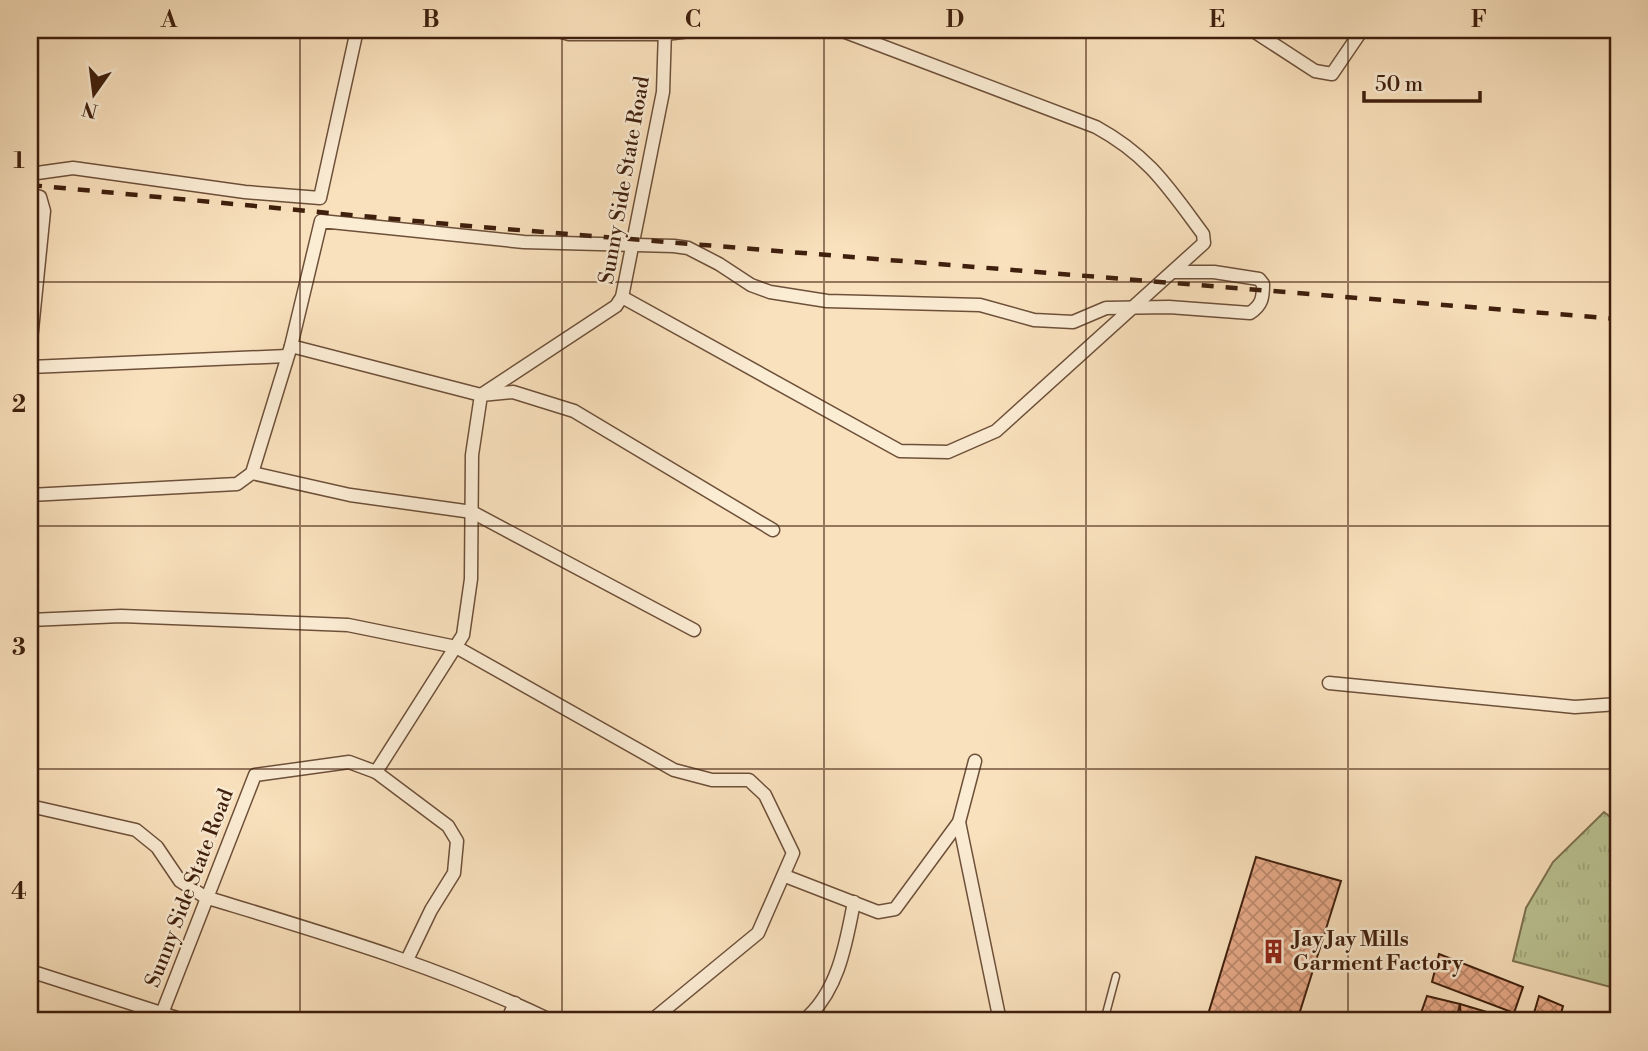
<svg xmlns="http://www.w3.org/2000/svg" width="1648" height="1051" font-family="'Libre Bodoni',serif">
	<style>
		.park { fill: url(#park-tufts); stroke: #7d7150; stroke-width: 2 }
		.building { fill: url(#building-cross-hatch); stroke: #3f1f0d; stroke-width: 2 }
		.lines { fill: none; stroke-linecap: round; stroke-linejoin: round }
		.lane-casing { stroke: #6e5039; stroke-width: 9 }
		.street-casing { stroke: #6e5039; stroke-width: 15 }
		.lane { stroke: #fbecd4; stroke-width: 6 }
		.street { stroke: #fbecd4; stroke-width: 12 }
		.rail { stroke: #3f1f0d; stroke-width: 4.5; stroke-dasharray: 12 12; stroke-linecap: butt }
		.grid { fill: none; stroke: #3f1f0d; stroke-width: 2; stroke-opacity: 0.55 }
		.labels { text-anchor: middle; stroke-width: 5; stroke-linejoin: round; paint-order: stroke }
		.street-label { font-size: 21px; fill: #3f1f0d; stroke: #fbecd4 }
		.poi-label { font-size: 21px; font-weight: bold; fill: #3f1f0d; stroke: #fbecd4; text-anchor: start }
		.neatline { fill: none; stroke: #3f1f0d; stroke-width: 2.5 }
		.grid-label { font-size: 23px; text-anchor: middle; font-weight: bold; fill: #3f1f0d }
	</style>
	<defs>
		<pattern id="park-tufts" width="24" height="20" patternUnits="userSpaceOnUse" patternTransform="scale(1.75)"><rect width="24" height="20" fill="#bbc393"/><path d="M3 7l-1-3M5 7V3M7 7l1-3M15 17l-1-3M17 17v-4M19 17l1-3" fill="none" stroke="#a2a77e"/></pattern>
		<pattern id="building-cross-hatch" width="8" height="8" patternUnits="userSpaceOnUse" patternTransform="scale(1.75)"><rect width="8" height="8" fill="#e8aa89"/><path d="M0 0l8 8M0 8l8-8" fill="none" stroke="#bd8a6e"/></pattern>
	</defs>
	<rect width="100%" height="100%" fill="#f9e1bd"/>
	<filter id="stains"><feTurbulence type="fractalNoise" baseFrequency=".00286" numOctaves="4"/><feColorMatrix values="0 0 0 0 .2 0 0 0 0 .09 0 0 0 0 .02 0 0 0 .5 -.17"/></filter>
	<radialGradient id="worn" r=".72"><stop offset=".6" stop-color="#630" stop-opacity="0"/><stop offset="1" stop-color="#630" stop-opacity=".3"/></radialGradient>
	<path class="park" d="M1604 812 1618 823V989L1513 961 1526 908 1553 862Z"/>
	<g class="building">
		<path d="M1256 857 1341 881 1297 1021H1206Z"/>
		<path d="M1439 954 1523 987 1514 1013 1432 982Z"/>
		<path d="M1427 996 1460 1004 1456 1021 1420 1016Z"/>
		<path d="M1539 996 1563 1006 1559 1021 1534 1013Z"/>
		<path d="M1460 1004 1517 1021H1461Z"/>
	</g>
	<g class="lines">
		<defs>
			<path id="lane" d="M1104 1021 1116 976"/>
			<g id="street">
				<path d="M555 30 569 34H665L699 30"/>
				<path d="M1252 30 1315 71 1332 74 1362 30"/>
				<path d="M30 174 73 168 245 192 320 198 357 30"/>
				<path d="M30 194 40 197 44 211 30 350"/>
				<path d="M622 297 900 451 948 452 996 431 1204 243 1203 234C1168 187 1149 156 1096 127L840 30"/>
				<path d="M291 346 481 395 513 392 574 411 773 530"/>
				<path d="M30 367 287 356"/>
				<path d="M252 473 350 495 472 512 694 630"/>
				<path d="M30 495 237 484 252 473 291 346 321 221 524 242 674 246 688 248 719 264 751 285 770 292 827 301 980 305 1034 320 1073 322 1106 308 1169 307 1250 313C1262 305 1263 298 1263 284L1259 279 1214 272H1174"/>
				<path d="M30 620 121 616 348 625 456 647 674 770 712 780H749L765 795 793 853 758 933 651 1021"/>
				<path d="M1329 683 1575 707 1618 704"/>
				<path d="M376 772 448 826 457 841 454 873 431 910 407 960"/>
				<path d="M30 806 136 830 157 847 180 881 205 897C323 933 441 967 552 1021"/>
				<path d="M959 822 1000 1021"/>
				<path d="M785 876 878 912 895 909 959 822 975 761"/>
				<path d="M30 971 186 1021"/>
				<path d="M159 1021 255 775 349 762 376 772 463 635 471 579 472 455 481 395 616 306 622 297 663 92 665 30"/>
				<path d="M507 1021 515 1003"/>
				<path d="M803 1021C838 993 846 944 854 902"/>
				<path d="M950 1021 999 1019"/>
			</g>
		</defs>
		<use href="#lane" class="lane-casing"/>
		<use href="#street" class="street-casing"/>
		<use href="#lane" class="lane"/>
		<use href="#street" class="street"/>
		<path class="rail" d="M30 185 469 226 1618 319"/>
	</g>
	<path class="grid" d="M300 30V1021M562 30V1021M824 30V1021M1086 30V1021M1348 30V1021M30 282H1618M30 526H1618M30 769H1618"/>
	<defs>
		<symbol id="building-bare" viewBox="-9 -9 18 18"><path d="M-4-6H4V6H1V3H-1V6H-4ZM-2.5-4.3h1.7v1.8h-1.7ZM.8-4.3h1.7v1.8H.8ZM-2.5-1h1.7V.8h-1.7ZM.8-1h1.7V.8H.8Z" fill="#8f2418" stroke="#fbecd4" stroke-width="2.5" paint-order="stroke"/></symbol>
	</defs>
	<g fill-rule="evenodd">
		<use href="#building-bare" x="1256" y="934" width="35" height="35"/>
	</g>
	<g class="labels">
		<g class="street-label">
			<text transform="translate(624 180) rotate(-80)" y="7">Sunny Side State Road</text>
			<text transform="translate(189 888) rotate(-69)" y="7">Sunny Side State Road</text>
		</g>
		<g class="poi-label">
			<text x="1293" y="946">Jay Jay Mills<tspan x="1293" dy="24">Garment Factory</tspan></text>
		</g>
	</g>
	<rect width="1648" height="1051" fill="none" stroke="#f9e1bd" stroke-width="77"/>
	<g transform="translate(94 94) rotate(194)" stroke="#fbecd4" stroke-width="5" paint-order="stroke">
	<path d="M0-5L12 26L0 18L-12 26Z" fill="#3f1f0d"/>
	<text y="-10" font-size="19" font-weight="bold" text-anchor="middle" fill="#3f1f0d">N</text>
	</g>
	<path d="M1364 91v10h116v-10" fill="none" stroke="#3f1f0d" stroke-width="3.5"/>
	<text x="1375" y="91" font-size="21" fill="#3f1f0d" stroke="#fbecd4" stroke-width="5" paint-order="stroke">50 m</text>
	<rect x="38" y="38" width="1572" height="974" class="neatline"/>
	<g class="grid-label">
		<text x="169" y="27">A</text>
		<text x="431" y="27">B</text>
		<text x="693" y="27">C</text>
		<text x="955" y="27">D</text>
		<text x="1217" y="27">E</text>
		<text x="1479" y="27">F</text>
		<text x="19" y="168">1</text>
		<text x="19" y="412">2</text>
		<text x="19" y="655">3</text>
		<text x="19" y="899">4</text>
	</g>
	<rect width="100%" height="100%" filter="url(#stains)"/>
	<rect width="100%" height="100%" fill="url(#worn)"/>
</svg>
